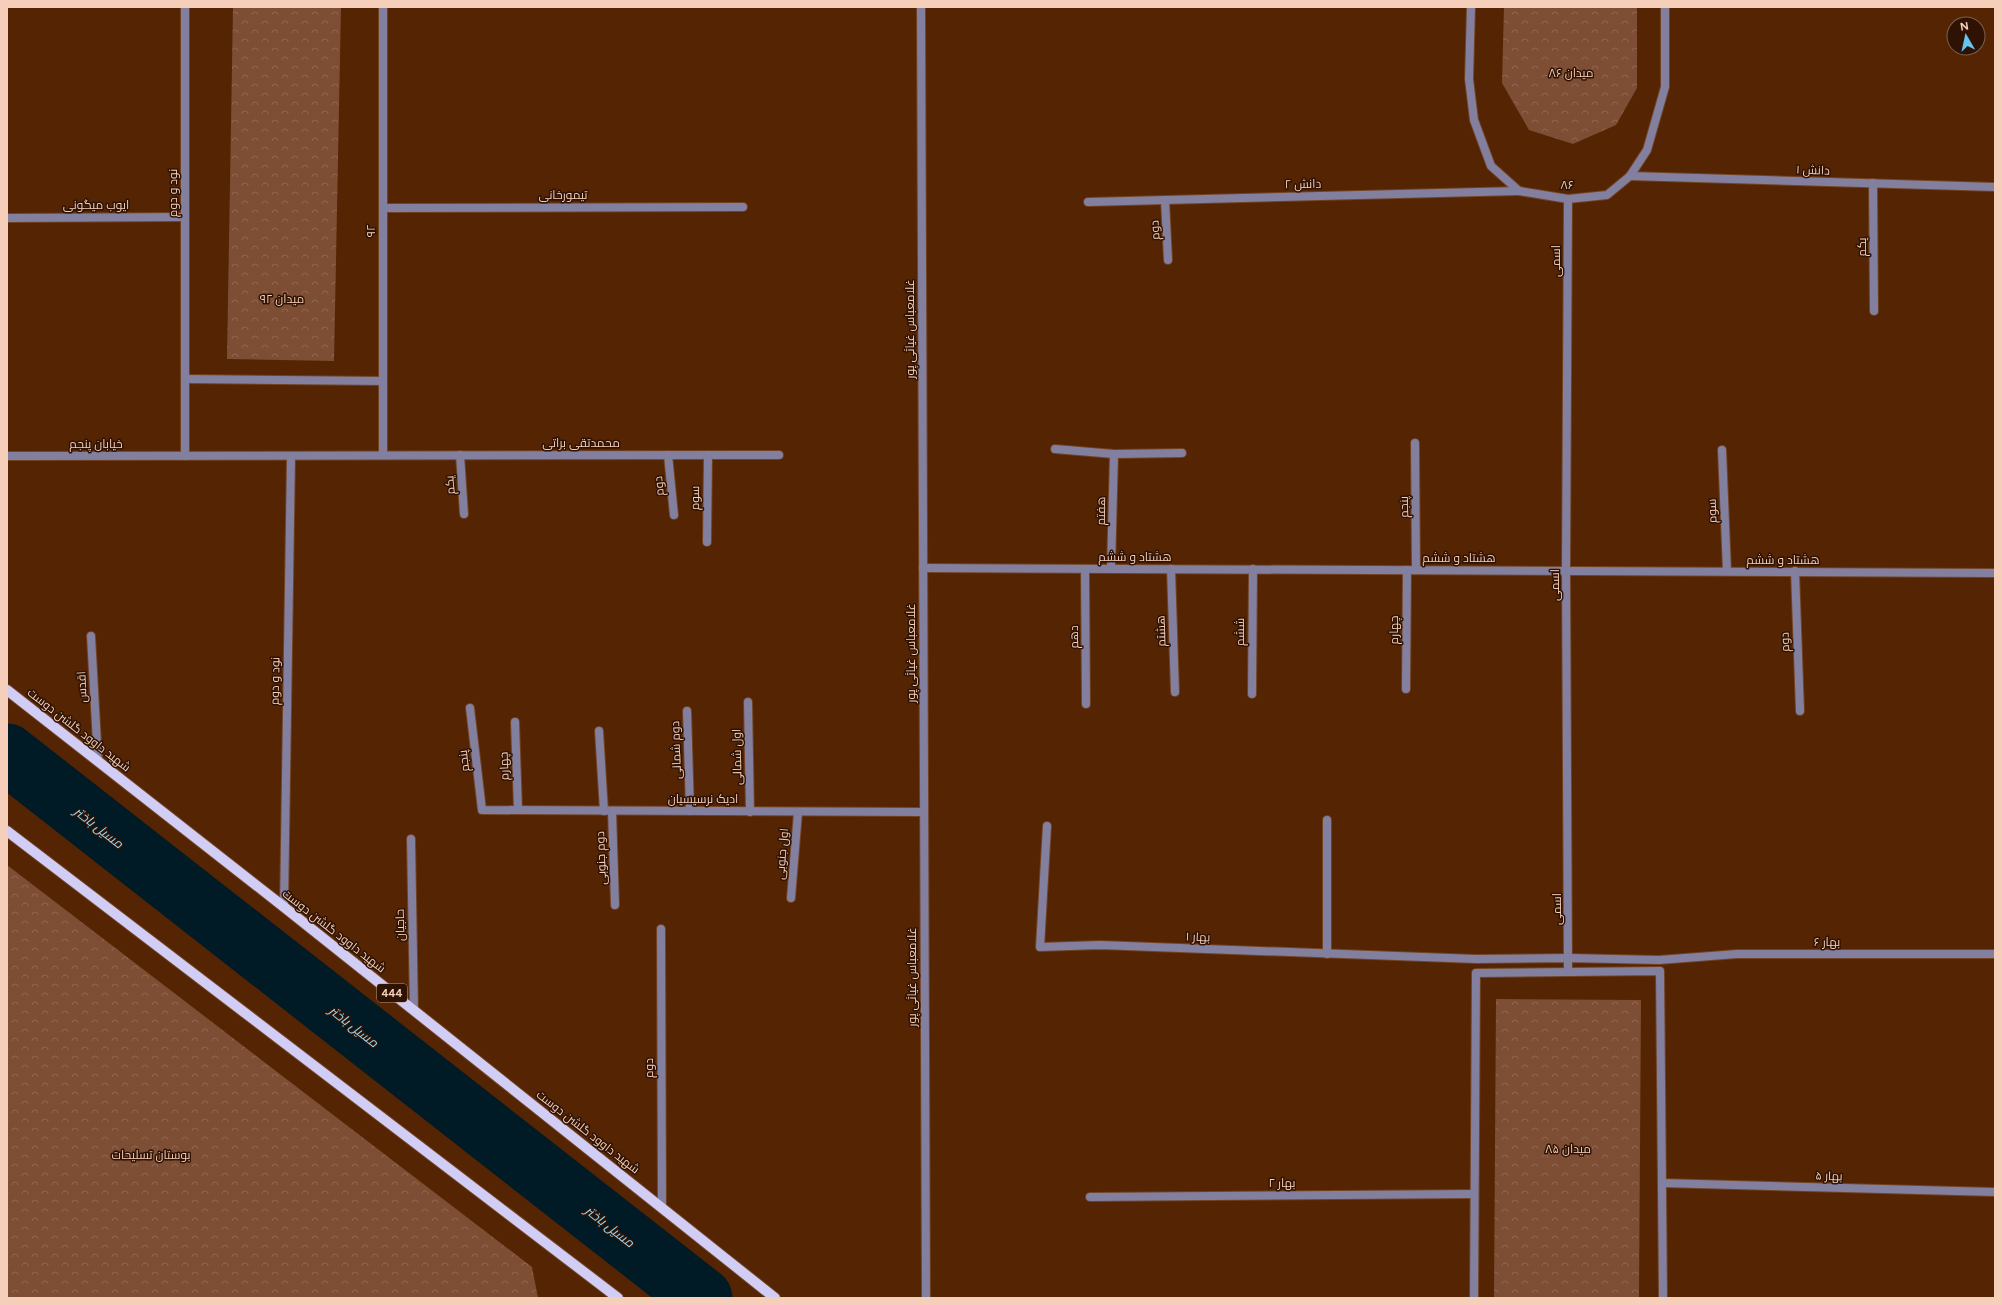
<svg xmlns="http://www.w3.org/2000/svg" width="2002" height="1305" font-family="Figtree,Cairo,sans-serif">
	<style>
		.park { fill: url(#park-crowns) }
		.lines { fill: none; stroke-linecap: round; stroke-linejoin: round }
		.river { stroke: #001a26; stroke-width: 61 }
		.street-casing { stroke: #714324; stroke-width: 10 }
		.primary-casing { stroke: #714324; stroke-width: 12 }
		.street { stroke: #827f9f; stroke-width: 8 }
		.primary { stroke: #d1cdf5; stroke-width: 10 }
		.labels { text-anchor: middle; stroke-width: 3; stroke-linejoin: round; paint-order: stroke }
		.shield { fill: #2e1304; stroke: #ba9784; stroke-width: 1 }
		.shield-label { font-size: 11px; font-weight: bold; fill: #f6cfbb }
		.park-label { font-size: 12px; fill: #f5cdb7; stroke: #2e1304 }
		.street-label { font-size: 12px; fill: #f6cfbb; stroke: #2e1304 }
		.water-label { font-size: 13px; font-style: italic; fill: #94d9f9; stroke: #2e1304 }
	</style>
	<defs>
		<pattern id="park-crowns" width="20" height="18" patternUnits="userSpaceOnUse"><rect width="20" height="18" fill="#7d4e34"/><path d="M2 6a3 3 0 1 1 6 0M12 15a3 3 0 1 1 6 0" fill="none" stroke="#90664f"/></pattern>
	</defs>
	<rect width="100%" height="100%" fill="#542403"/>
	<g class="park">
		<path d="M233 7H341L334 361 227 359Z"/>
		<path d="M1504 7H1637V88L1616 125 1573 144 1529 130 1502 83Z"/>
		<path d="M7 865 532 1267 538 1298H7Z"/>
		<path d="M1496 999 1641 1000 1639 1298H1494Z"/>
	</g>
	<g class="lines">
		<path class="river" d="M7 754 702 1298"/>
		<defs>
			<g id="street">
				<path d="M185 7V456"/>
				<path d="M383 7V455"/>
				<path d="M921 7 926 1298"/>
				<path d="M1471 7 1469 79 1474 120 1491 166 1519 191 1568 199 1607 195 1630 176 1647 150 1665 87V7"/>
				<path d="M1630 176 1995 187"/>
				<path d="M1873 183 1874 311"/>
				<path d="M1568 199 1566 570 1568 972"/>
				<path d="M1165 200 1168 260"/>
				<path d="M1088 202 1519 191"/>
				<path d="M383 208 743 207"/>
				<path d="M7 218 185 217"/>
				<path d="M186 379 383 381"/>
				<path d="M1415 443 1416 570"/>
				<path d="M1055 449 1114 454"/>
				<path d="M1722 450 1727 571"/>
				<path d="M460 455 464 514"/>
				<path d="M668 455 674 515"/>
				<path d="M7 456 779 455"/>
				<path d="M707 542 708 455"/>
				<path d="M923 568 1995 573"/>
				<path d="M1085 569 1086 704"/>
				<path d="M1111 569 1114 454 1182 453"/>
				<path d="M1171 569 1175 692"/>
				<path d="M1795 571 1800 711"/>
				<path d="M91 636 98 761"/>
				<path d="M1406 689 1407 570"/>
				<path d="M1252 694 1253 569"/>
				<path d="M748 702 750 812"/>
				<path d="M470 708 482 810 924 812"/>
				<path d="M687 711 690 811"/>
				<path d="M515 722 518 810"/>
				<path d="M599 731 604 811"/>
				<path d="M612 811 615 905"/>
				<path d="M1047 826 1040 947 1100 945 1476 959 1569 958 1659 960 1737 954H1995"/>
				<path d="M411 839 414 1011"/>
				<path d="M791 898 798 812"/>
				<path d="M284 907 291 456"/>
				<path d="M661 929 662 1208"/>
				<path d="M1327 954V820"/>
				<path d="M1662 1183 1995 1192"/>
				<path d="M1090 1197 1474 1194"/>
				<path d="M1474 1298 1476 973 1660 971 1663 1298"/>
			</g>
			<g id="primary">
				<path d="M7 690 284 907 775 1298"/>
				<path d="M7 831 618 1298"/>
			</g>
		</defs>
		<use href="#street" class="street-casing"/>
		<use href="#primary" class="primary-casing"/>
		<use href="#street" class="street"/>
		<use href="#primary" class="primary"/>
	</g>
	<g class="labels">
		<rect class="shield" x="377" y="984" width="30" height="18" rx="3"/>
		<g class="shield-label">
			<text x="392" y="997">444</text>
		</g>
		<g class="park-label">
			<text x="1571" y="77">میدان ۸۶</text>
			<text x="282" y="303">میدان ۹۲</text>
			<text x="1568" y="1153">میدان ۸۵</text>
			<text x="151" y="1159">بوستان تسلیحات</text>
		</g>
		<g class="street-label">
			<text transform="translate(1813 170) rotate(2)" y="4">دانش ۱</text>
			<text transform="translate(1303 184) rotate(-1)" y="4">دانش ۲</text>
			<text transform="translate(1567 185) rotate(3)" y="4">۸۶</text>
			<text transform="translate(173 193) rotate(-90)" y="4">نود و دوم</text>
			<text x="563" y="199">تیمورخانی</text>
			<text x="96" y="209">ایوب میگونی</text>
			<text transform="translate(1155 230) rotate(-93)" y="4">دوم</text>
			<text transform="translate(371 231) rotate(-90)" y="4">۹۲</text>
			<text transform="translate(1862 247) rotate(-90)" y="4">یکم</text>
			<text transform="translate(1556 261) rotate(-90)" y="4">اسمی</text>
			<text transform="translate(910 329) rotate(-90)" y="4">غلامعباس غیاثی پور</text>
			<text x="581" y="447">محمدتقی براتی</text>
			<text x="96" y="448">خیابان پنجم</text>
			<text transform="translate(450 485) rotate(-94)" y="4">یکم</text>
			<text transform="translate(659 486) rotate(-95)" y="4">دوم</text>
			<text transform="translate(695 498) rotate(-89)" y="4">سوم</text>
			<text transform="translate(1404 507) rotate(-91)" y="4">پنجم</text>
			<text transform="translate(1101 511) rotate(-89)" y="4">هفتم</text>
			<text transform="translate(1712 511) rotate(-92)" y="4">سوم</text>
			<text x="1135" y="561">هشتاد و ششم</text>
			<text x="1459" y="562">هشتاد و ششم</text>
			<text x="1783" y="564">هشتاد و ششم</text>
			<text transform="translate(1555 585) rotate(-90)" y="4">اسمی</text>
			<text transform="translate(1394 630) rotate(-90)" y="4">چهارم</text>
			<text transform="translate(1161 631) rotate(-92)" y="4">هشتم</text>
			<text transform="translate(1240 632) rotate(-90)" y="4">ششم</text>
			<text transform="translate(1074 637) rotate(-91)" y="4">دهم</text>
			<text transform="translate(1785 642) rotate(-92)" y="4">دوم</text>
			<text transform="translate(911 653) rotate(-90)" y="4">غلامعباس غیاثی پور</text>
			<text transform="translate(275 681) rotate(-89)" y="4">نود و دوم</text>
			<text transform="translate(82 687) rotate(-93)" y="4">اقدس</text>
			<text transform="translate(79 730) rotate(38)" y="4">شهید داوود گلشن دوست</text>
			<text transform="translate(676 750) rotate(-92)" y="4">دوم شمالی</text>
			<text transform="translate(737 757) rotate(-91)" y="4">اول شمالی</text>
			<text transform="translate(464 761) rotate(-97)" y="4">پنجم</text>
			<text transform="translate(504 766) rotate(-92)" y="4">چهارم</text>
			<text x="703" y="803">ادیک نرسیسیان</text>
			<text transform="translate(782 854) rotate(-85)" y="4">اول جنوبی</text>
			<text transform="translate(601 858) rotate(-92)" y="4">دوم جنوبی</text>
			<text transform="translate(1557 909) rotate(-90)" y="4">اسمی</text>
			<text transform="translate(400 925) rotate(-91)" y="4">حاجیان</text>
			<text transform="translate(334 931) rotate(38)" y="4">شهید داوود گلشن دوست</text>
			<text transform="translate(1198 937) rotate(2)" y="4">بهار ۱</text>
			<text x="1827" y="946">بهار ۶</text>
			<text transform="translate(912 977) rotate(-90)" y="4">غلامعباس غیاثی پور</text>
			<text transform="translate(649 1068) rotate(-90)" y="4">دوم</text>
			<text transform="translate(588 1132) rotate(38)" y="4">شهید داوود گلشن دوست</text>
			<text transform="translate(1829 1176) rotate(2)" y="4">بهار ۵</text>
			<text x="1282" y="1187">بهار ۲</text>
		</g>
		<g class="water-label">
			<text transform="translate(99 827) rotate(38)" y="5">مسیل باختر</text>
			<text transform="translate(354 1026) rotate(38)" y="5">مسیل باختر</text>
			<text transform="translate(610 1226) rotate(38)" y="5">مسیل باختر</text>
		</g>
	</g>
	<rect width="2002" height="1305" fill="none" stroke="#f6cfbb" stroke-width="16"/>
	<g transform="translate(1966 36) rotate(351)"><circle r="19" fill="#2e1304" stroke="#7e5e4d"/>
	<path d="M0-3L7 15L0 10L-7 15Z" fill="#66c4ef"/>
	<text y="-6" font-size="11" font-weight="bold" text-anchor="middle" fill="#f6cfbb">N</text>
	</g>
</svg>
